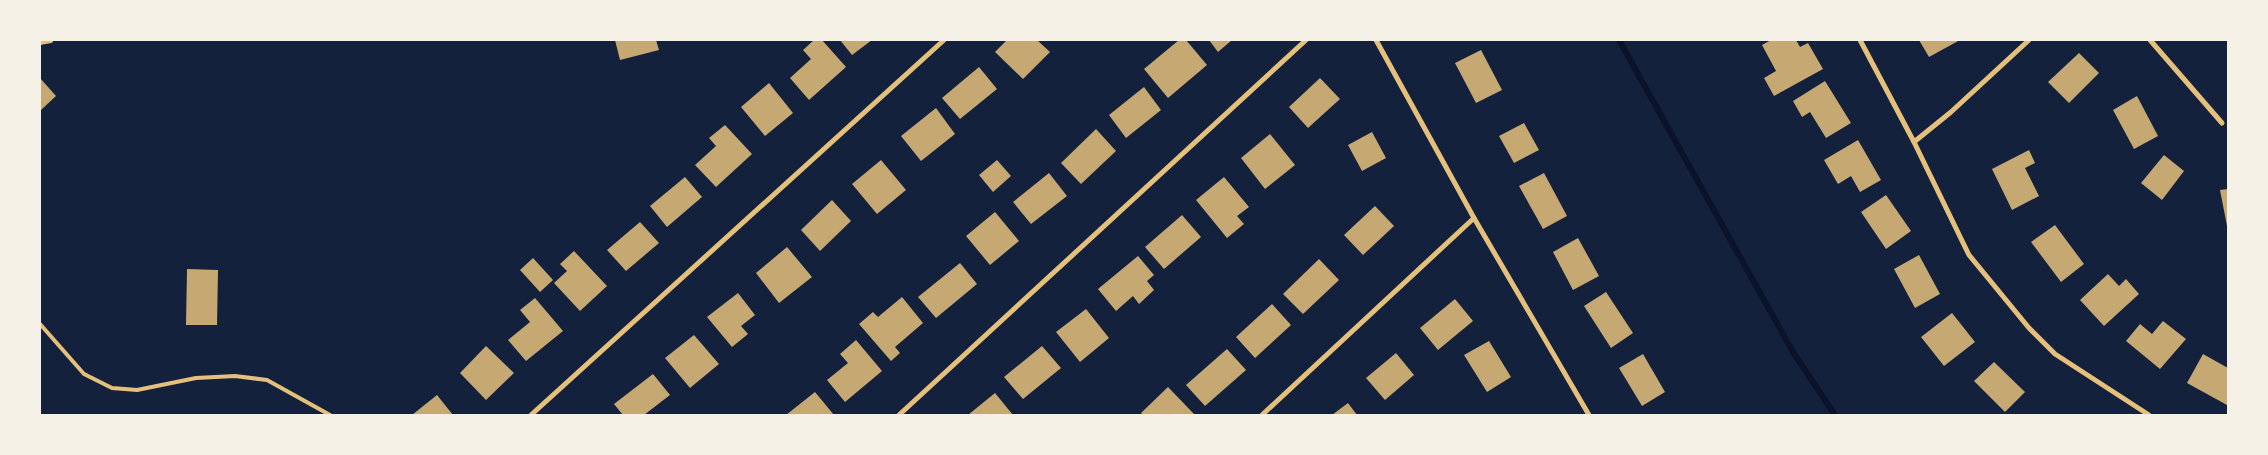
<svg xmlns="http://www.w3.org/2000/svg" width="2268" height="455" font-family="Inter,sans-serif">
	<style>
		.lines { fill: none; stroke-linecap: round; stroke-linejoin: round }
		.stream { stroke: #0b132b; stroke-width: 6 }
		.building { fill: #c6a872 }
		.service { stroke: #e5c07b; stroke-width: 4 }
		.minor { stroke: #e5c07b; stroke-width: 5 }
	</style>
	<rect width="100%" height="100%" fill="#14213d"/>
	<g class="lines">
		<path class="stream" d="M1619 40 1793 352 1835 415"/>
	</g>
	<g class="building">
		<path d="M615 40H656L659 50 620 60Z"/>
		<path d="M814 40H822L846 67 809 100 790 78 811 59 803 50Z"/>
		<path d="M840 40H872L852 55Z"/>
		<path d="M1007 40H1037L1050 52 1023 79 995 52Z"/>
		<path d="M1179 40H1186L1207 65 1168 98 1144 69Z"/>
		<path d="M1209 40H1232L1218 52Z"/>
		<path d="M1771 40H1796L1800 47 1808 43 1823 69 1774 96 1764 78 1776 71 1762 45Z"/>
		<path d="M1919 40H1960L1929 57Z"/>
		<path d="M1481 50 1502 90 1476 103 1455 63Z"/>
		<path d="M2079 53 2099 73 2069 103 2048 82Z"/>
		<path d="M979 67 997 89 960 119 942 98Z"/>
		<path d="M40 78 56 96 40 111Z"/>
		<path d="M1320 78 1340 99 1308 128 1289 107Z"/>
		<path d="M1825 81 1851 123 1826 138 1810 112 1802 117 1793 101Z"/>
		<path d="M769 83 793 113 765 136 741 107Z"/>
		<path d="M1144 87 1161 110 1126 138 1109 115Z"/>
		<path d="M2137 96 2158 136 2134 149 2113 110Z"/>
		<path d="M936 108 955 134 921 161 901 136Z"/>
		<path d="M1524 123 1539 150 1514 163 1499 136Z"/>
		<path d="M725 125 752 154 716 187 695 165 716 146 709 138Z"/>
		<path d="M1096 129 1116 151 1081 184 1061 163Z"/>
		<path d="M1372 132 1386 158 1362 171 1348 145Z"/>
		<path d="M1270 134 1295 165 1265 189 1241 158Z"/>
		<path d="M1858 140 1881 180 1860 192 1851 176 1838 184 1824 160Z"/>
		<path d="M2029 150 2035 163 2025 168 2039 196 2012 210 1992 169Z"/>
		<path d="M2164 155 2184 171 2162 200 2141 183Z"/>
		<path d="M881 160 906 190 877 214 852 184Z"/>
		<path d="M997 160 1011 176 993 192 979 175Z"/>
		<path d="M1049 173 1067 196 1031 224 1013 202Z"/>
		<path d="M1544 173 1567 216 1543 229 1519 186Z"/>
		<path d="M685 177 702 197 667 227 650 206Z"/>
		<path d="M1224 177 1249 207 1237 216 1244 224 1227 238 1196 200Z"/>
		<path d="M2228 189V226H2227L2220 190Z"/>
		<path d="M1886 195 1911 231 1886 249 1861 212Z"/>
		<path d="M832 200 851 221 820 251 801 230Z"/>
		<path d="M1375 206 1394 226 1363 255 1344 235Z"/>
		<path d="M995 212 1019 241 990 265 966 236Z"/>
		<path d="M1182 215 1201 237 1164 269 1145 247Z"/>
		<path d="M640 222 659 243 626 271 607 250Z"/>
		<path d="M2055 225 2084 264 2061 282 2031 242Z"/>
		<path d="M1578 238 1599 276 1573 290 1553 252Z"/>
		<path d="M787 247 812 277 779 303 756 273Z"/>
		<path d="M574 251 607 286 580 311 554 283 567 271 560 264Z"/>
		<path d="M1919 255 1940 294 1915 308 1894 269Z"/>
		<path d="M1138 256 1154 275 1147 281 1154 290 1139 304 1133 296 1116 311 1098 289Z"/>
		<path d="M533 258 553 280 540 292 520 270Z"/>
		<path d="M1319 259 1339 280 1303 314 1283 294Z"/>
		<path d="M960 263 977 284 936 318 918 297Z"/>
		<path d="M187 269 218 270 217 325H186Z"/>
		<path d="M2108 274 2119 286 2126 279 2139 294 2104 326 2080 300Z"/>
		<path d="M1606 292 1633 333 1611 348 1584 306Z"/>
		<path d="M738 293 755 315 741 326 748 334 732 347 707 317Z"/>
		<path d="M902 297 923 323 895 347 900 353 891 361 859 324 873 312 878 317Z"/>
		<path d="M535 298 563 331 526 361 508 340 530 322 520 310Z"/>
		<path d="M1455 299 1473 321 1438 350 1420 328Z"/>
		<path d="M1272 304 1291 325 1255 358 1236 337Z"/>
		<path d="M1086 309 1109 338 1080 362 1056 332Z"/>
		<path d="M1952 313 1975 342 1944 366 1921 337Z"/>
		<path d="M2163 321 2186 339 2160 369 2126 341 2140 324 2152 334Z"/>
		<path d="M694 335 719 364 690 388 665 358Z"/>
		<path d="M856 340 882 371 845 402 827 380 848 363 840 354Z"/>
		<path d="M1489 341 1511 377 1487 392 1464 355Z"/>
		<path d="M486 346 514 373 486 400 460 373Z"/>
		<path d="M1042 346 1061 368 1023 399 1004 377Z"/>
		<path d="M1227 349 1246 370 1205 406 1186 385Z"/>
		<path d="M1396 353 1414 375 1385 400 1366 378Z"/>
		<path d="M1643 354 1665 392 1642 406 1619 368Z"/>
		<path d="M2203 354 2228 368 2227 405 2187 383Z"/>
		<path d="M1994 362 2025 392 2005 412 1974 381Z"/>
		<path d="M653 374 670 395 644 415H623L614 404Z"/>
		<path d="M1168 387 1194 414 1143 415 1141 413Z"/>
		<path d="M815 392 834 415H786Z"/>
		<path d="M995 393 1013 415H968Z"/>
		<path d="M437 395 453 415H412Z"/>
		<path d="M1348 403 1357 415H1332Z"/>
	</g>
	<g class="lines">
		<g class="service">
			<path d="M40 43 51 41"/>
			<path d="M40 324 84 374 112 388 137 390 196 378 235 376 267 380 330 415"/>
		</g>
		<g class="minor">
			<path d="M1376 40 1474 218 1589 415"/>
			<path d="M1860 40 1914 142 1969 255 2029 328 2055 354 2149 415"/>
			<path d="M2150 40 2222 123"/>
			<path d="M1914 142 1951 112 2029 40"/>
			<path d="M531 415 944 40"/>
			<path d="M899 415 1306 40"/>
			<path d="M1262 415 1474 218"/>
		</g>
	</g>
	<rect width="2268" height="455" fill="none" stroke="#f6f1e7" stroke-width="82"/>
</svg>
